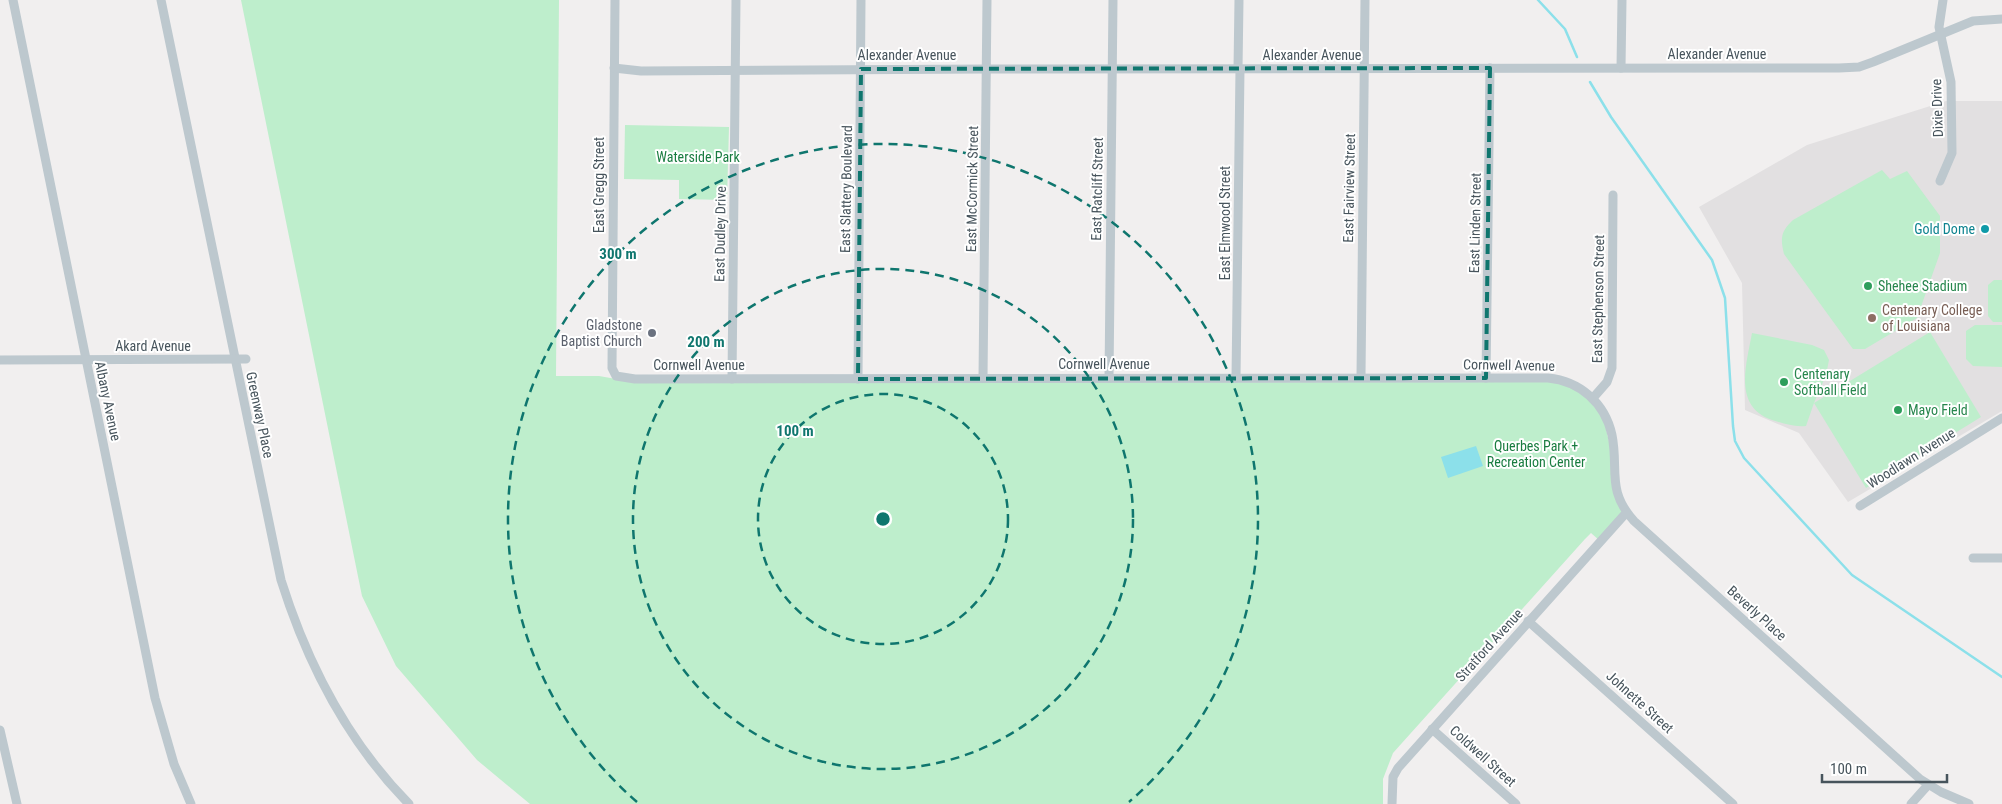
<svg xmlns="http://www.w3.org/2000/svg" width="2002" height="804" font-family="'Roboto Condensed',sans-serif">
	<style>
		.education { fill: #e2e0e1 }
		.green { fill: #beeecc }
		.water { fill: #8ce0ea }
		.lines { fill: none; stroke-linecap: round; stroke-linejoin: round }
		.stream { stroke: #8ce0ea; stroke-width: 2.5 }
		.street { stroke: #bdc8ce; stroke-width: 9 }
		.marked { fill: none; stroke: #0f766e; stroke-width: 4; stroke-dasharray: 10 6; stroke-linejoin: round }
		.ring { fill: none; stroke: #0f766e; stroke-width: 2.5; stroke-dasharray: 9 6 }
		.culture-dot { fill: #0f9aa8; stroke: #fff; stroke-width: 2 }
		.leisure-dot { fill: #2e9e5b; stroke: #fff; stroke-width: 2 }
		.education-dot { fill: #8d6e63; stroke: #fff; stroke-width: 2 }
		.worship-dot { fill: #6b7280; stroke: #fff; stroke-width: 2 }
		.labels { text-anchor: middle; stroke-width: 4; stroke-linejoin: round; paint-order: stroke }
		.street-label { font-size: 14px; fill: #47545c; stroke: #fff }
		.park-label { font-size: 14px; fill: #197c40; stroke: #fff }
		.culture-label { font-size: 14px; fill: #0d838f; stroke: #fff; text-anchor: end }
		.leisure-label { font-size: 14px; fill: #27864d; stroke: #fff; text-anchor: start }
		.education-label { font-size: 14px; fill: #785e54; stroke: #fff; text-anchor: start }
		.worship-label { font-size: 14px; fill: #5b616d; stroke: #fff; text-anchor: end }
		.centre { fill: #0f766e; stroke: #fff; stroke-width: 2.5 }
		.ring-label { font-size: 15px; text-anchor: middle; font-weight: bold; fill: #0f766e; stroke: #fff; stroke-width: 4; stroke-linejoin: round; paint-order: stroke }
	</style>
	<rect width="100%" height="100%" fill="#f1efef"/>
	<path class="education" d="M1946 101H2002V411L1848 502 1799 433 1745 410 1742 283 1699 207 1807 145Z"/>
	<g class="green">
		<path d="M241 0H559L556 376H599L639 383 1568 382 1601 408 1626 513 1600 541 1591 533 1585 539 1393 753 1383 779V804H530L477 760 396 666 362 596Z"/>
		<path d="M625 125 729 127 727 200 679 199V180L624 179Z"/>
		<path d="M1882 170 1890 179 1907 171 1940 216V253L1917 318 1865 349H1853L1784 254C1780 238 1781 231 1793 220Z"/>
		<path d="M1994 280H2002V322H1993L1988 316V285Z"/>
		<path d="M1975 325H2002V367L1973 366 1966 359V331Z"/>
		<path d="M1930 332 1981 417 1866 488 1814 403 1806 426C1793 427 1785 424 1772 420 1733 406 1746 366 1752 333L1812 345 1824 350 1829 360 1826 375 1814 403Z"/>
	</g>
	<path class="water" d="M1476 446 1483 466 1448 478 1441 457Z"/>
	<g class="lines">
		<g class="stream">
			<path d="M1538 0 1565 29 1577 57"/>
			<path d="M1590 82 1611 117 1712 260 1725 298 1733 426 1735 441 1744 458 1852 575 2002 677"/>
		</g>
		<g class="street">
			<path d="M13 0 155 698 174 764 191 804"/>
			<path d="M161 0 281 580C307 663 347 741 409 804"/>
			<path d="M615 0 612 368 616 376 635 379 1548 378C1580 381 1605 403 1612 435 1619 470 1606 490 1634 521L1920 779 1941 792 1969 804"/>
			<path d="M614 68 641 71 986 69 1839 68 1859 67 1873 62 1973 21 2002 19"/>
			<path d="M1621 68 1622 0"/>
			<path d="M1238 69 1239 0"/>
			<path d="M1940 181 1952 153 1951 82 1939 27 1943 0"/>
			<path d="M0 360 246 359"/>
			<path d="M1361 376 1365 0"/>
			<path d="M983 378 987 0"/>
			<path d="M1109 378 1113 0"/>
			<path d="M1236 378 1240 69"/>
			<path d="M1486 378 1490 68"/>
			<path d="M732 379 736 0"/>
			<path d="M858 379 861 0"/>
			<path d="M1593 398 1607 382 1612 368 1613 195"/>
			<path d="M1860 506 2002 418"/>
			<path d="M1973 558H2002"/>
			<path d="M1528 621 1733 804"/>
			<path d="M1432 729 1516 804"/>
			<path d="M0 730 17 804"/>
			<path d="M1392 804 1393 777 1398 768 1626 513"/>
			<path d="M1911 804 1928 785"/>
		</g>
	</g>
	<path class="marked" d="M1490 68 1486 378 858 379 861 69Z"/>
	<g class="ring">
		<circle cx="883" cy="519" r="125"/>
		<circle cx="883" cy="519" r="250"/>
		<path d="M637 802A375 375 0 1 1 1129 802"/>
	</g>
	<circle class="culture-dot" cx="1985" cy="229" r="5"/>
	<g class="leisure-dot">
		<circle cx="1868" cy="286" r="5"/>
		<circle cx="1784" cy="382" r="5"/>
		<circle cx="1898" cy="410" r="5"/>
	</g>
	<circle class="education-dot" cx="1872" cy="318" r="5"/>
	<circle class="worship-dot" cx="652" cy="333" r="5"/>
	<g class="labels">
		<g class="street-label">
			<text x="1717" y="59">Alexander Avenue</text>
			<text x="907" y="60">Alexander Avenue</text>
			<text x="1312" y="60">Alexander Avenue</text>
			<text transform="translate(1937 108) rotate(-92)" y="5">Dixie Drive</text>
			<text transform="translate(599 185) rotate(-90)" y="5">East Gregg Street</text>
			<text transform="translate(1349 188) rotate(-89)" y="5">East Fairview Street</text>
			<text transform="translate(846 189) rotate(-89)" y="5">East Slattery Boulevard</text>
			<text transform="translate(972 189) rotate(-89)" y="5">East McCormick Street</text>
			<text transform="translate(1097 189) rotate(-89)" y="5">East Ratcliff Street</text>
			<text transform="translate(1225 223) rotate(-90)" y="5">East Elmwood Street</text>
			<text transform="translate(1475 223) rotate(-89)" y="5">East Linden Street</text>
			<text transform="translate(720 234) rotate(-89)" y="5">East Dudley Drive</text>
			<text transform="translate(1598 299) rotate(-89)" y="5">East Stephenson Street</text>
			<text x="153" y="351">Akard Avenue</text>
			<text x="1104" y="369">Cornwell Avenue</text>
			<text x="699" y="370">Cornwell Avenue</text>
			<text transform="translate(1509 365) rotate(1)" y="5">Cornwell Avenue</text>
			<text transform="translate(108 401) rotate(78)" y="5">Albany Avenue</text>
			<text transform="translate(260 415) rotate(78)" y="5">Greenway Place</text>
			<text transform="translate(1911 458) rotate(-32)" y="5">Woodlawn Avenue</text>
			<text transform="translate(1757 613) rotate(42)" y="5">Beverly Place</text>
			<text transform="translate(1489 645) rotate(-48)" y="5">Stratford Avenue</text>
			<text transform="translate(1640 702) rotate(42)" y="5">Johnette Street</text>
			<text transform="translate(1483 756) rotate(42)" y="5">Coldwell Street</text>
		</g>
		<g class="park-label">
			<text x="698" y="162">Waterside Park</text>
			<text x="1536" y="451">Querbes Park +<tspan x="1536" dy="16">Recreation Center</tspan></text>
		</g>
		<g class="culture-label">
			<text x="1975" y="234">Gold Dome</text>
		</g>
		<g class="leisure-label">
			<text x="1878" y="291">Shehee Stadium</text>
			<text x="1794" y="379">Centenary<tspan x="1794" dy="16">Softball Field</tspan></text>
			<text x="1908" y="415">Mayo Field</text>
		</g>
		<g class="education-label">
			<text x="1882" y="315">Centenary College<tspan x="1882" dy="16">of Louisiana</tspan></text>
		</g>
		<g class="worship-label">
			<text x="642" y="330">Gladstone<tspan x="642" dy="16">Baptist Church</tspan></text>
		</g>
	</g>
	<circle cx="883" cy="519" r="8" class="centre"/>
	<g class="ring-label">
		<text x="618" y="259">300 m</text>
		<text x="706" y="347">200 m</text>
		<text x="795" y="436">100 m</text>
	</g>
	<path d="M1822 774v8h125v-8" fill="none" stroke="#47545c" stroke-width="2.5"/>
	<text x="1830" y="774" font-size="15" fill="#47545c" stroke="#ffffff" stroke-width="4" paint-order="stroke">100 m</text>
</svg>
